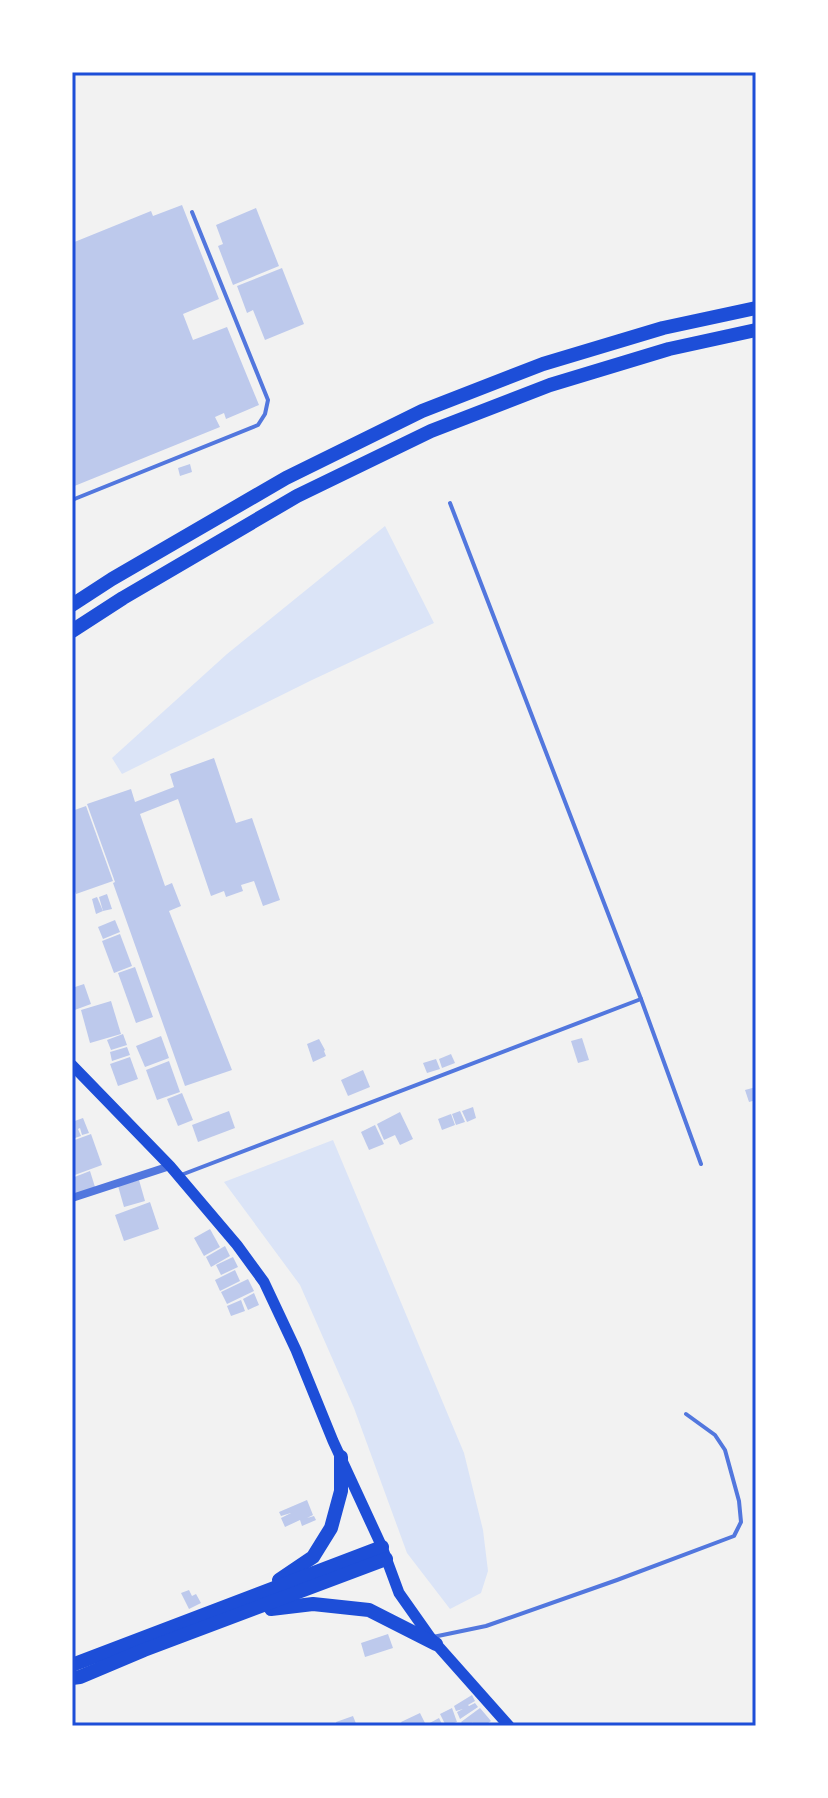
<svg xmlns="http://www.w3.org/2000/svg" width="828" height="1798" font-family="'Sofia Sans Condensed',sans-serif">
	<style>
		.green { fill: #dbe4f7 }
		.building { fill: #bdc9ec }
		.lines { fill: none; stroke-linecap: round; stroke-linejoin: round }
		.service { stroke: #5277de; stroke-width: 4 }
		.minor { stroke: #5277de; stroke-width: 8 }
		.secondary { stroke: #1d4ed8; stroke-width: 11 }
		.motorway { stroke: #1d4ed8; stroke-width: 14 }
		.neatline { fill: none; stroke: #1d4ed8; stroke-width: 3 }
	</style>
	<rect width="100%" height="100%" fill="#f2f2f2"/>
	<g class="green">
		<path d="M385 526 434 623 312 680 122 774 112 758 227 654Z"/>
		<path d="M333 1140 464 1453 483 1530 488 1571 481 1593 450 1609 407 1553 354 1408 300 1285 224 1182Z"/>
	</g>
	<g class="building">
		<path d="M182 205 219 299 183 314 193 340 227 327 259 405 226 419 224 413 215 417 220 427 72 487V243L151 211 153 216Z"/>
		<path d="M256 208 279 266 233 285 218 246 223 244 216 225Z"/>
		<path d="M282 268 304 324 265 340 253 310 247 313 237 286Z"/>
		<path d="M190 464 192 472 180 476 178 468Z"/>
		<path d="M214 758 236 823 252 818 280 900 263 906 254 881 241 885 243 891 226 897 224 891 211 896 178 799 140 814 165 886 172 883 181 906 169 911 232 1070 185 1086 113 883 115 882 87 804 131 789 135 802 174 787 170 774Z"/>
		<path d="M86 806 113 881 76 894 72 884V811Z"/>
		<path d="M107 894 112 909 103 911 99 897Z"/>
		<path d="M97 897 103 911 96 914 92 899Z"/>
		<path d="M115 920 120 932 103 939 98 927Z"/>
		<path d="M120 934 132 966 114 973 102 941Z"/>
		<path d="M135 967 153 1017 136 1023 118 973Z"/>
		<path d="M84 984 91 1004 72 1011V988Z"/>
		<path d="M111 1001 121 1034 90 1043 81 1010Z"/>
		<path d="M123 1034 127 1045 111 1050 107 1040Z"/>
		<path d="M161 1036 169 1058 145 1067 136 1046Z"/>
		<path d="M582 1038 589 1060 578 1063 571 1041Z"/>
		<path d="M319 1039 325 1050 324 1051 326 1056 313 1062 307 1044Z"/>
		<path d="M127 1047 130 1055 112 1061 110 1052Z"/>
		<path d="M451 1054 455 1063 442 1068 439 1059Z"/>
		<path d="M130 1057 138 1079 118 1086 110 1064Z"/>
		<path d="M436 1059 440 1069 427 1073 423 1063Z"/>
		<path d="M169 1061 180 1092 157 1100 146 1070Z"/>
		<path d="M363 1070 370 1087 348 1096 341 1080Z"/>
		<path d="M756 1087V1100L749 1102 745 1090Z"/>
		<path d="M182 1093 193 1120 178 1126 167 1099Z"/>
		<path d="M473 1107 476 1118 467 1122 462 1111Z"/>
		<path d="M229 1111 235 1128 198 1142 192 1125Z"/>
		<path d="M460 1111 465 1122 456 1125 452 1114Z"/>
		<path d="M400 1112 413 1139 400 1145 395 1135 384 1140 377 1124Z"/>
		<path d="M451 1114 455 1125 442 1130 438 1119Z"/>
		<path d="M83 1118 89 1133 82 1135 80 1128 78 1129 81 1136 72 1139V1122Z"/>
		<path d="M375 1125 384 1144 369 1150 361 1132Z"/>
		<path d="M91 1134 102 1165 72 1176V1141Z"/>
		<path d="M90 1171 95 1187 75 1195 72 1188V1178Z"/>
		<path d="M139 1180 145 1201 124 1207 118 1186Z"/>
		<path d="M150 1202 159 1229 124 1241 115 1215Z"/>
		<path d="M210 1229 220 1247 204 1256 194 1238Z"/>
		<path d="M225 1246 230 1256 211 1267 206 1257Z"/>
		<path d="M233 1257 238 1267 221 1275 216 1265Z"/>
		<path d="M235 1270 240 1281 220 1291 215 1280Z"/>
		<path d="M248 1279 254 1291 227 1304 221 1292Z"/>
		<path d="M254 1293 259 1305 248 1310 243 1299Z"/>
		<path d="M241 1300 245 1311 231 1316 227 1306Z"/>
		<path d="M307 1500 313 1515 307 1518 314 1516 316 1520 302 1526 300 1520 285 1527 281 1518 291 1513 281 1516 279 1512Z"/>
		<path d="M189 1590 192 1596 196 1594 201 1603 189 1609 181 1593Z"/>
		<path d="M388 1634 393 1648 365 1657 361 1643Z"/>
		<path d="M472 1695 475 1701 468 1705 469 1706 475 1703 478 1707 460 1719 457 1712 463 1709 456 1711 454 1706Z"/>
		<path d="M452 1708 457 1722 446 1726 440 1714Z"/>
		<path d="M480 1708 491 1721 484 1726H470L473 1722 468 1726H464L461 1722Z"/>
		<path d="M420 1713 426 1725 439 1718 443 1726H403L401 1722Z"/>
		<path d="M353 1716 357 1726H337L336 1722Z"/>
	</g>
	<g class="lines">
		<g class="service">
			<path d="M72 500 258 425 265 414 268 400 192 212"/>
			<path d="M641 999 701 1164"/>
			<path d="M181 1175 641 999 450 503"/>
			<path d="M433 1637 486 1626 617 1580 734 1536 741 1522 739 1501 725 1450 715 1435 686 1414"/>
		</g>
		<path class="minor" d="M72 1198 170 1166"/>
		<path class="secondary" d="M72 1065 170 1166 237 1245 264 1282 296 1350 333 1441 382 1547 399 1593 430 1637 509 1726"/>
		<g class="motorway">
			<path d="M72 605 112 579 286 478 422 411 543 364 663 328 756 308"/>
			<path d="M72 631 123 598 297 496 431 431 550 385 669 349 756 330"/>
			<path d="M279 1580 313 1557 331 1528 341 1491V1457"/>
			<path d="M271 1609 313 1604 369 1610 436 1644"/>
			<path d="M72 1665 382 1547"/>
			<path d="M72 1678 80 1677 144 1650 386 1559"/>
		</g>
	</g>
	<rect width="828" height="1798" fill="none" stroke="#ffffff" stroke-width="148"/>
	<rect x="74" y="74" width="680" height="1650" class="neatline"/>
</svg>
